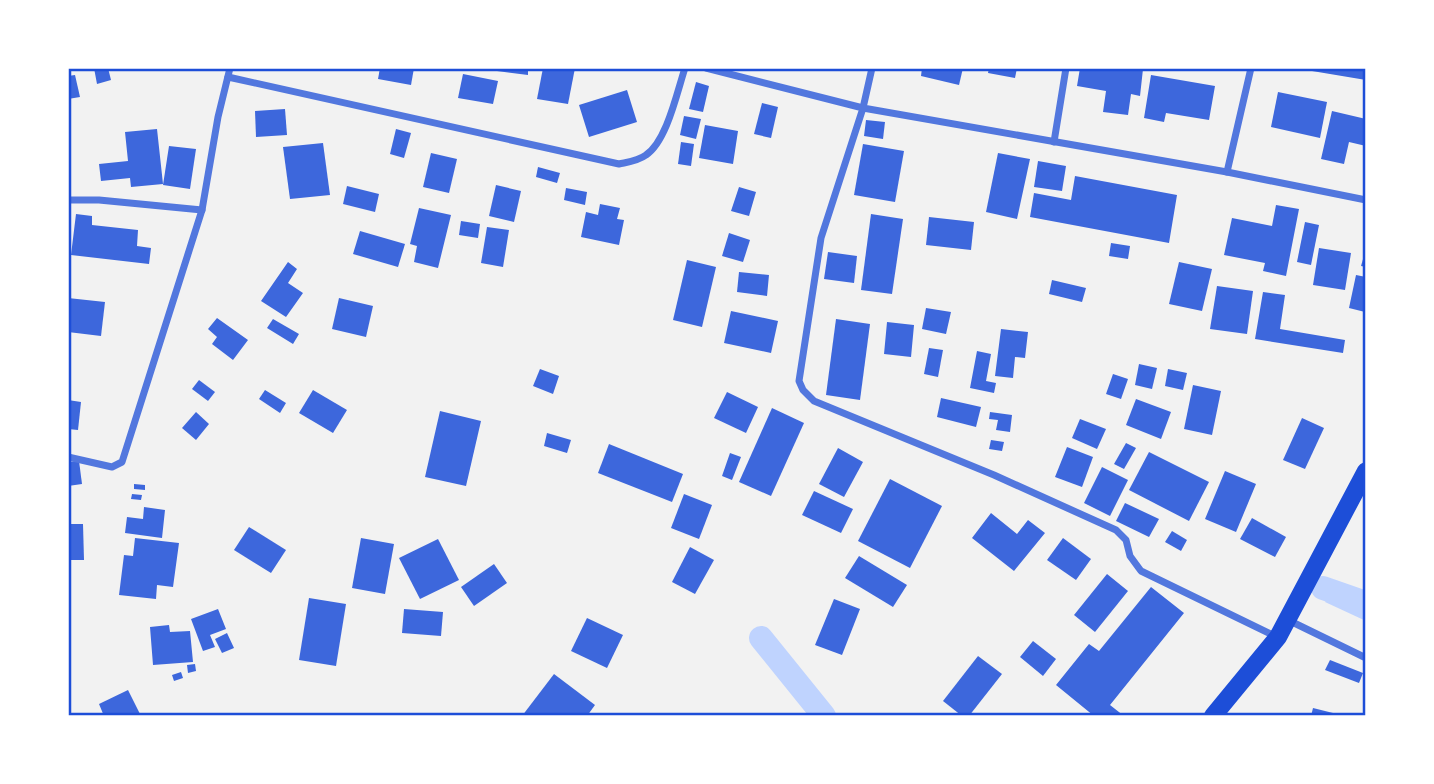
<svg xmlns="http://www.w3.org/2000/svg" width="1434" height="784" font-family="'Space Grotesk',sans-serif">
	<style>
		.water { fill: #bfd3fe }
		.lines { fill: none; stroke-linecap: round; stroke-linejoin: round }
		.canal { stroke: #bfd3fe; stroke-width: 24 }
		.building { fill: #3d67dc }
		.minor { stroke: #5277de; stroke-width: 7 }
		.primary { stroke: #1d4ed8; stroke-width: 18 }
		.neatline { fill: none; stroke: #1d4ed8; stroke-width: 2.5 }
	</style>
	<rect width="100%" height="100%" fill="#f2f2f2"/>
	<path class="water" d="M1338 584 1366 593V621L1325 602Z"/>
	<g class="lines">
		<g class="canal">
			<path d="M1323 588 1366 603"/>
			<path d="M761 638 824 716"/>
		</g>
	</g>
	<g class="building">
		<path d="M94 68H108L111 80 97 84Z"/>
		<path d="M380 68H414L411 85 378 79Z"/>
		<path d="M497 68H528V75L497 71Z"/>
		<path d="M543 68H575L568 104 537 99Z"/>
		<path d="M922 68H963L959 85 921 76Z"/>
		<path d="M989 68H1017L1015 78 988 73Z"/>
		<path d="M1080 68 1143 69 1140 96 1131 94 1128 115 1103 112 1106 91 1077 86Z"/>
		<path d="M1306 68H1366V80L1306 70Z"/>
		<path d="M463 74 498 81 493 104 458 98Z"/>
		<path d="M75 75 80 97 68 99V76Z"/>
		<path d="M1151 75 1215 86 1209 120 1166 113 1164 122 1144 118Z"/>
		<path d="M696 82 709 86 703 112 689 109Z"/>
		<path d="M627 90 637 122 589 137 579 105Z"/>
		<path d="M1278 92 1327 102 1320 138 1271 127Z"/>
		<path d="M762 103 778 107 771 138 754 134Z"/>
		<path d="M285 109 287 135 256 137 255 111Z"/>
		<path d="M1332 111 1366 119V146L1349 142 1344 164 1321 159Z"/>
		<path d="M684 116 701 119 696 139 680 135Z"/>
		<path d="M866 120 885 122 883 139 864 136Z"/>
		<path d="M705 125 738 131 733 164 699 158Z"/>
		<path d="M157 129 163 184 131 187 130 178 101 181 99 164 128 161 125 132Z"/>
		<path d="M396 129 411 133 404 158 390 154Z"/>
		<path d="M681 142 694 144 691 166 678 164Z"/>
		<path d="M323 143 330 195 290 199 283 147Z"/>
		<path d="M863 144 904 151 895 202 854 195Z"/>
		<path d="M169 146 196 149 190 189 163 185Z"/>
		<path d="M431 153 457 159 449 193 423 187Z"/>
		<path d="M998 153 1030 159 1017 219 986 212Z"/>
		<path d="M1038 161 1066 166 1062 191 1034 187Z"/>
		<path d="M538 167 560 173 557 183 536 177Z"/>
		<path d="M1075 176 1177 195 1169 243 1030 217 1034 193 1071 200Z"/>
		<path d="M496 185 521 191 514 222 489 216Z"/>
		<path d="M347 186 379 194 375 212 343 204Z"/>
		<path d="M739 187 756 192 749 216 731 211Z"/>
		<path d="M566 188 587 192 585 205 564 200Z"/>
		<path d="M600 204 620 208 617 219 624 220 619 245 581 237 586 212 598 215Z"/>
		<path d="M1276 205 1299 209 1286 276 1263 271 1265 263 1224 255 1232 218 1272 226Z"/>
		<path d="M419 208 451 215 438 268 414 262 417 246 410 244Z"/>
		<path d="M76 214 92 216V225L138 230 137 246 151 248 149 264 71 255Z"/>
		<path d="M871 214 903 219 892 294 861 290Z"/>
		<path d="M929 217 974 222 971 250 926 245Z"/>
		<path d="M461 221 480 224 478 238 459 235Z"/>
		<path d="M1305 222 1319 225 1311 265 1297 262Z"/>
		<path d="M487 227 509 230 503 267 481 263Z"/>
		<path d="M360 231 405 244 398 267 353 254Z"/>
		<path d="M729 233 750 240 743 262 722 256Z"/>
		<path d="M1111 243 1130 246 1128 259 1109 256Z"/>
		<path d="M1319 248 1351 253 1345 290 1313 285Z"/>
		<path d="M1366 249V267L1361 266Z"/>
		<path d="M828 252 857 256 854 283 824 279Z"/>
		<path d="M687 260 716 267 702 327 673 320Z"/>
		<path d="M288 262 297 269 288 283 303 293 286 317 261 301Z"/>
		<path d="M1179 262 1212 269 1202 311 1169 304Z"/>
		<path d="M739 272 769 275 767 296 737 292Z"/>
		<path d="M1356 275 1366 277 1365 312 1349 308Z"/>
		<path d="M1052 280 1086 288 1082 302 1049 294Z"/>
		<path d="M1217 286 1253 291 1247 334 1210 329Z"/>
		<path d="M1263 292 1285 295 1280 329 1345 340 1343 353 1255 339Z"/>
		<path d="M68 298 105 302 101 336 68 332Z"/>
		<path d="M339 298 373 306 366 337 332 329Z"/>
		<path d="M926 308 951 312 946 334 922 329Z"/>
		<path d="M731 311 778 321 771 353 724 343Z"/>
		<path d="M217 318 248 340 233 360 212 344 217 337 208 329Z"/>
		<path d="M273 319 299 334 293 344 267 328Z"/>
		<path d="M836 319 870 324 860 400 826 395Z"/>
		<path d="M887 322 914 325 911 357 884 354Z"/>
		<path d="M1001 329 1028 332 1025 358 1015 357 1013 378 995 376Z"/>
		<path d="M929 348 943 350 938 377 924 374Z"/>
		<path d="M977 351 991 354 986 381 996 383 994 393 970 388Z"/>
		<path d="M1139 364 1157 368 1152 389 1135 385Z"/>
		<path d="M540 369 559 376 553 394 533 386Z"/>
		<path d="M1168 369 1187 373 1183 390 1165 386Z"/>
		<path d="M1113 374 1128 379 1121 399 1106 394Z"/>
		<path d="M199 380 215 392 208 401 192 389Z"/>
		<path d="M1193 385 1221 391 1212 435 1184 429Z"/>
		<path d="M265 390 286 403 280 413 259 399Z"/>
		<path d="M313 390 347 410 333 433 299 413Z"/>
		<path d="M727 392 758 407 746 433 714 418Z"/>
		<path d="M941 398 981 407 976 427 937 417Z"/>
		<path d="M1136 399 1171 412 1161 439 1126 425Z"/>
		<path d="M68 400 81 402 78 430 68 429Z"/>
		<path d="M772 408 804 423 771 496 739 482Z"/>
		<path d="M440 411 481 421 466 486 425 477Z"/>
		<path d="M196 412 209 424 196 440 182 428Z"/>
		<path d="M990 412 1012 415 1010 432 996 430 998 420 989 419Z"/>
		<path d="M1302 418 1324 428 1305 469 1283 460Z"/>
		<path d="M1080 419 1106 429 1097 449 1072 438Z"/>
		<path d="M547 433 571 440 567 453 544 446Z"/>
		<path d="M991 440 1004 442 1002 451 989 449Z"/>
		<path d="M1126 443 1136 448 1124 469 1114 464Z"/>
		<path d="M609 444 683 474 672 502 598 473Z"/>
		<path d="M1067 447 1093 457 1082 487 1055 477Z"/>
		<path d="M838 448 863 462 844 497 819 484Z"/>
		<path d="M1149 452 1209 482 1189 521 1129 490Z"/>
		<path d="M730 453 741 457 732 480 722 476Z"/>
		<path d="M79 461 82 484 68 486V462Z"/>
		<path d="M1102 467 1128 480 1110 516 1084 503Z"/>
		<path d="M1225 471 1256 484 1236 532 1205 519Z"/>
		<path d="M890 479 942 506 910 568 858 541Z"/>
		<path d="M134 484 145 485V490L134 489Z"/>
		<path d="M814 491 853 509 841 533 802 515Z"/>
		<path d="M132 494 142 495 141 500 131 499Z"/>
		<path d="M684 494 712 505 699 539 671 528Z"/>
		<path d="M1125 503 1159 519 1149 537 1116 521Z"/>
		<path d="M144 507 165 510 162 538 125 533 127 517 143 519Z"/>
		<path d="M991 513 1017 534 1028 520 1045 533 1014 571 972 538Z"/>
		<path d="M1252 518 1286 537 1275 557 1240 539Z"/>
		<path d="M68 524H83L84 560H68Z"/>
		<path d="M249 527 286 550 271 573 234 550Z"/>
		<path d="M1172 531 1187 540 1181 551 1165 542Z"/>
		<path d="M135 538 179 543 173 587 157 585 156 599 119 595 124 555 133 556Z"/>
		<path d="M361 538 394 544 385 594 352 588Z"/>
		<path d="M1063 538 1091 559 1076 580 1047 560Z"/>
		<path d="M438 539 459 580 420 599 399 558Z"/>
		<path d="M690 547 714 560 695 594 672 582Z"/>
		<path d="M859 556 907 585 893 607 845 578Z"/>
		<path d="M494 564 507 583 474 606 461 587Z"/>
		<path d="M1107 574 1128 591 1095 632 1074 615Z"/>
		<path d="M1151 587 1184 613 1110 705 1124 716H1094L1056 685 1089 644 1099 651Z"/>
		<path d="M309 598 346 604 336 666 299 660Z"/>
		<path d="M834 599 860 609 842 655 815 645Z"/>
		<path d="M218 609 226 629 210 635 215 647 203 651 191 619Z"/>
		<path d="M404 609 443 612 441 636 402 633Z"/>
		<path d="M587 618 623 635 607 668 571 651Z"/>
		<path d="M169 625 170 632 190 631 193 662 153 665 150 627Z"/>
		<path d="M227 633 234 648 222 653 215 639Z"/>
		<path d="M1033 641 1056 659 1043 676 1020 657Z"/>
		<path d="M978 656 1002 674 969 716H962L943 701Z"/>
		<path d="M1330 660 1363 673 1359 683 1325 670Z"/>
		<path d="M195 664 196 671 188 673 187 665Z"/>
		<path d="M181 672 183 678 174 681 172 675Z"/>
		<path d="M554 674 595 705 587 716H522Z"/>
		<path d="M128 690 141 716H104L99 704Z"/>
		<path d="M1313 708 1341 715V716H1311Z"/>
	</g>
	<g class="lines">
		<g class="minor">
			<path d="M706 68 863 108 821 238 799 381 803 390 814 401 994 475 1116 530 1126 540 1130 556 1141 571 1275 636"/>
			<path d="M872 68 863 108 1227 172 1366 200"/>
			<path d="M228 77 619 164C628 162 638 161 646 155 667 141 677 92 685 68"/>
			<path d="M1054 142 1066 68"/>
			<path d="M1227 172 1251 68"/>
			<path d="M68 200H99L202 210"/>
			<path d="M68 457 112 467 122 462 202 210 218 117 230 68"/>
			<path d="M1288 620 1366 658"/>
		</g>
		<path class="primary" d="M1213 716 1278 637 1366 471"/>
	</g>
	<rect width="1434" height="784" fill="none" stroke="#ffffff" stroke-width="140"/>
	<rect x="70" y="70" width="1294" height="644" class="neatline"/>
</svg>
